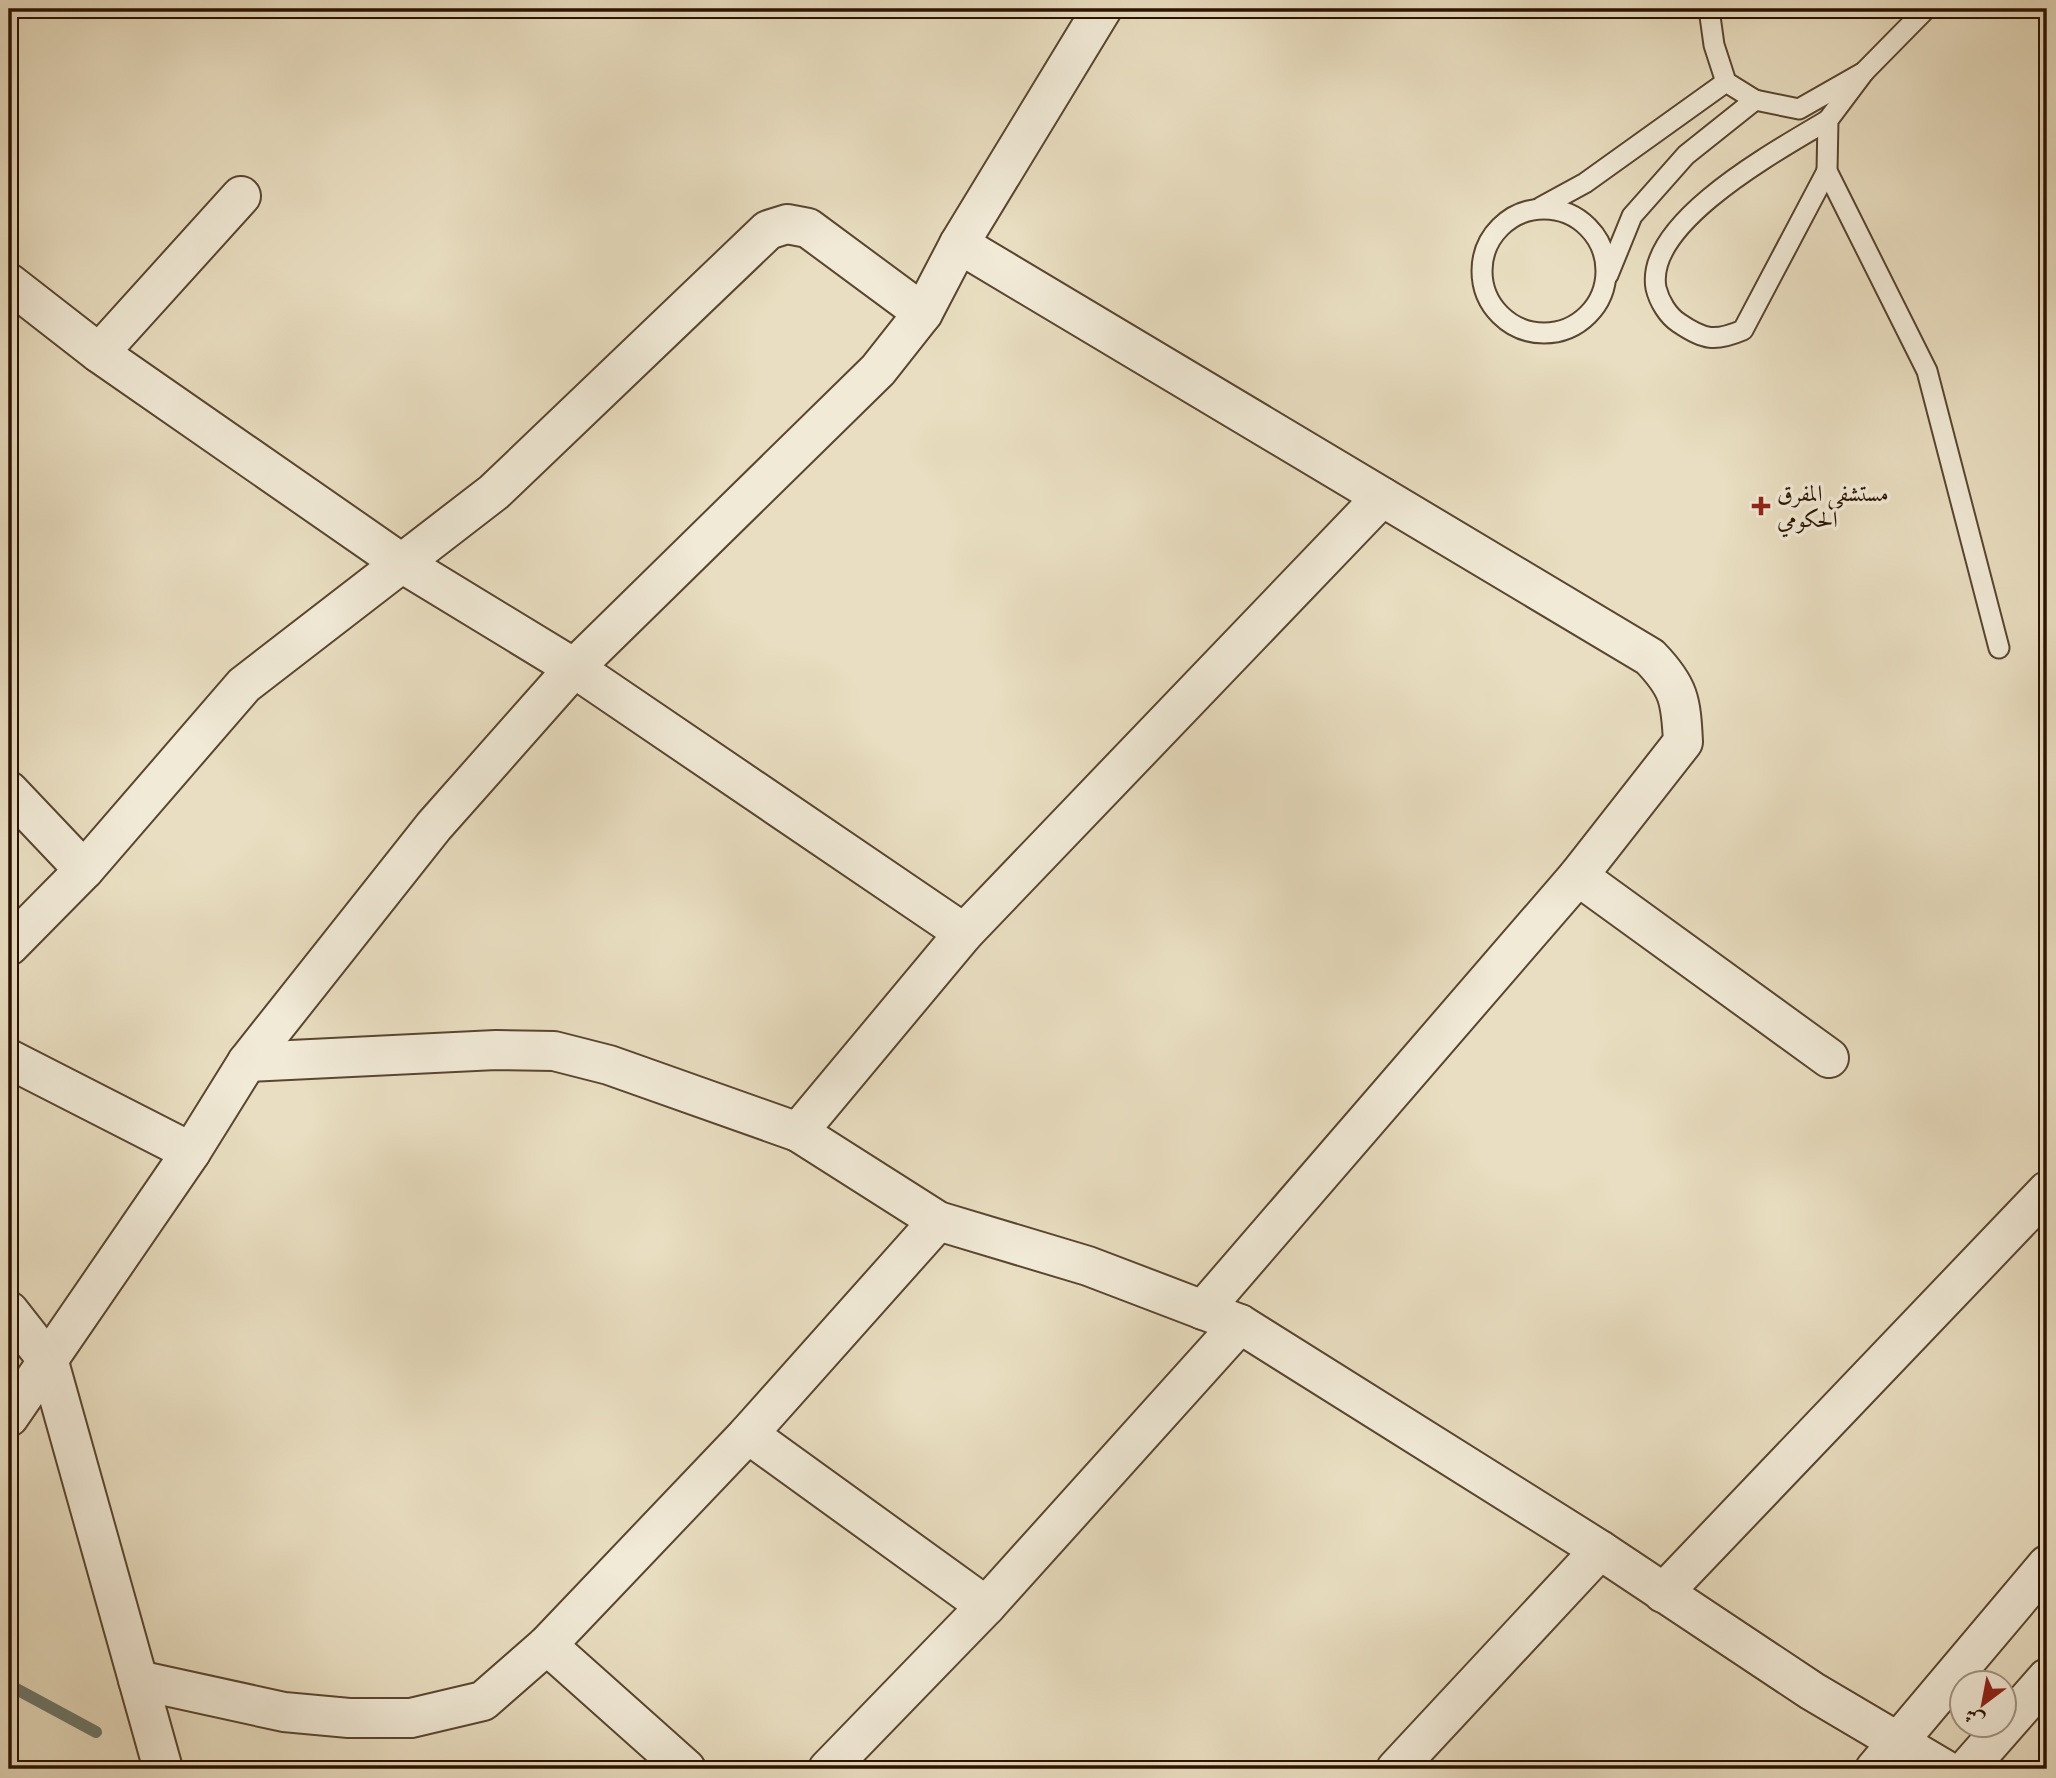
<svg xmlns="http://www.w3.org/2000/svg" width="2056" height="1778" font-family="'Libre Bodoni',Amiri,serif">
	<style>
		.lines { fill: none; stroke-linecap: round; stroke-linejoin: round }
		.stream { stroke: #6c786d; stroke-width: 12 }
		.lane-casing { stroke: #5a4530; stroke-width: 23 }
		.street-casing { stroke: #5a4530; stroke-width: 42 }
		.lane { stroke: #f1ead7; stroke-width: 19 }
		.street { stroke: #f1ead7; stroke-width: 38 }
		.poi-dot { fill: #8f2418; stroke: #f1ead7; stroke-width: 2.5 }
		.labels { text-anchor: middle; stroke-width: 7; stroke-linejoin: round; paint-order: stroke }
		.poi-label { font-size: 23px; fill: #2b1200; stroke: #f1ead7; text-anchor: start }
	</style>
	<rect width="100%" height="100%" fill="#e9dec1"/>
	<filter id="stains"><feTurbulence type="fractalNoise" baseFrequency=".00286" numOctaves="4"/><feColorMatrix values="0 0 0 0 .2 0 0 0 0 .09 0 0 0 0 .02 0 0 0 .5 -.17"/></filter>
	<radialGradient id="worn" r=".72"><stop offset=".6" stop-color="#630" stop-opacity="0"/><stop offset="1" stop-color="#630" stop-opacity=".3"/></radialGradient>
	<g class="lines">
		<path class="stream" d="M9 1685 96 1732"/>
		<defs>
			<g id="lane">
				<path d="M1709 9 1714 45 1726 82 1755 100 1799 109 1864 72 1926 9"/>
				<path d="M1864 72 1828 120 1827 171 1927 371 1999 648"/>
				<path d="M1827 171 1743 330C1715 342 1704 340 1679 323 1668 316 1659 301 1656 288 1644 222 1780 149 1828 120"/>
				<path d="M1541 207 1585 183 1726 82"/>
				<circle cx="1544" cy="271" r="62"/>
				<path d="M1608 275 1632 216 1686 155 1755 100"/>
			</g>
			<g id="street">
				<path d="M959 244 1650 657C1679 687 1681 700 1683 742L1578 876 1203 1310"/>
				<path d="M9 283 99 353 400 562 574 668 964 933"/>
				<path d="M99 353 241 196"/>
				<path d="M9 791 84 870"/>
				<path d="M1578 876 1829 1058"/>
				<path d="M9 946 84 870 244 685 494 492 768 230 787 224 808 228 923 313"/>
				<path d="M9 1059 191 1152"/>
				<path d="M247 1062 496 1050 554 1051 609 1065 798 1132 938 1221 1088 1266 1240 1324 1600 1550 1812 1691 1944 1769"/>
				<path d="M798 1132 964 933 1382 497"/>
				<path d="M9 1311 49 1362 163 1769"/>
				<path d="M9 1417 191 1152 247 1062 434 826 574 668 878 370 923 313 959 244 1102 9"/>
				<path d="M748 1434 986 1606"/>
				<path d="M1663 1593 2047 1191"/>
				<path d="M547 1645 686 1769"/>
				<path d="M138 1680 284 1712 349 1718H411L483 1701 547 1645 748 1434 938 1221"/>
				<path d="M828 1769 986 1606 1240 1324"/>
				<path d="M1396 1769 1600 1550"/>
				<path d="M1875 1769 2047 1565"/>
				<path d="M1967 1769 2047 1678"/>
			</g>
		</defs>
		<use href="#lane" class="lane-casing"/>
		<use href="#street" class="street-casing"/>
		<use href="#lane" class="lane"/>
		<use href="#street" class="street"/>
	</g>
	<path class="poi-dot" d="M1757.5 495.5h7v7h7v7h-7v7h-7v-7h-7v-7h7z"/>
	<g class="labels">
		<g class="poi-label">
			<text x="1777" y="501">مستشفى المفرق<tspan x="1777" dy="26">الحكومي</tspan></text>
		</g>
	</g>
	<rect width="2056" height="1778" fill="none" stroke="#e9dec1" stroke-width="35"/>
	<rect x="10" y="10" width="2035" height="1757" fill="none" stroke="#2b1200" stroke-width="3.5"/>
	<rect x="18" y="18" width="2021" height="1743" fill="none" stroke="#2b1200" stroke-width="2"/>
	<g transform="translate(1983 1704) rotate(212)"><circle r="33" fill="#f1ead7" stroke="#a29481" stroke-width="2"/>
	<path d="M0-5L12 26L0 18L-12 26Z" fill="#8f2418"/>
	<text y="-10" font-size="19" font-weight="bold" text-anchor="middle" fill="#2b1200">ش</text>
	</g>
	<rect width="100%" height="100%" filter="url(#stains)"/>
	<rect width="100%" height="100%" fill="url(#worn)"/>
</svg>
